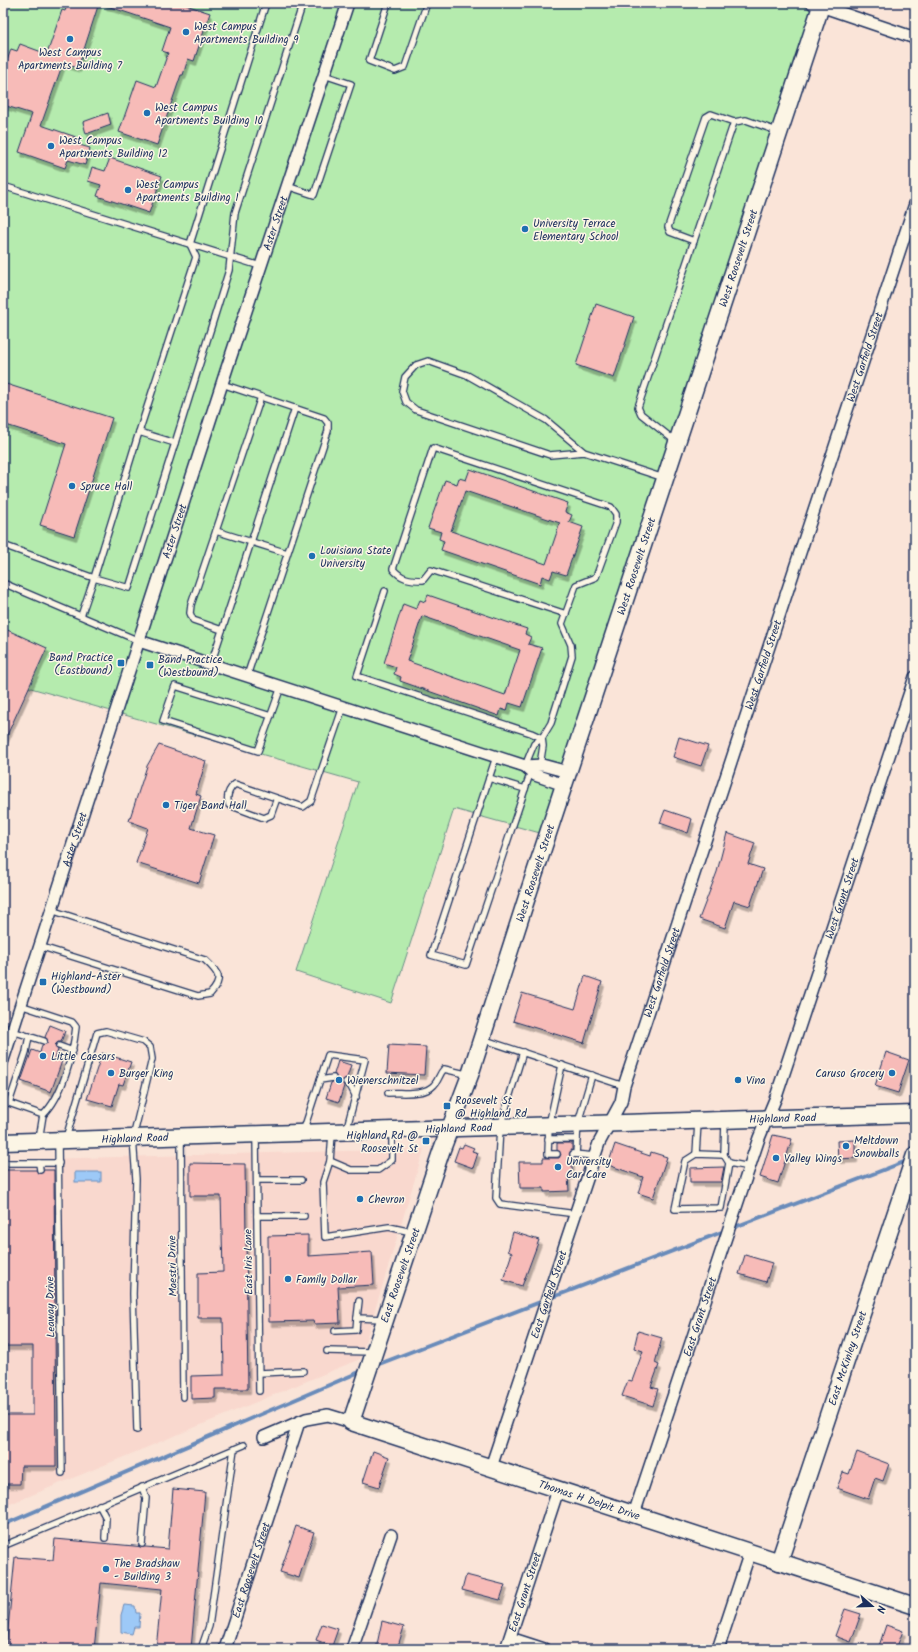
<svg xmlns="http://www.w3.org/2000/svg" width="918" height="1652" font-family="Kalam,sans-serif">
	<style>
		.built { fill: #f9d8ce }
		.green { fill: #b5ebae; stroke: #688d86 }
		.water { fill: #9dc9f7; stroke: #698bba }
		.lines { fill: none; stroke-linecap: round; stroke-linejoin: round }
		.stream { stroke: #698bba; stroke-width: 4 }
		.building { fill: #f7bbb8; stroke: #1b2f5e; fill-rule: evenodd; filter: url(#shadow) }
		.lane-casing { stroke: #1b2f5e; stroke-width: 8 }
		.street-casing { stroke: #1b2f5e; stroke-width: 14 }
		.secondary-casing { stroke: #1b2f5e; stroke-width: 19 }
		.lane { stroke: #fcf5e5; stroke-width: 5.5 }
		.street { stroke: #fcf5e5; stroke-width: 11 }
		.secondary { stroke: #fcf5e5; stroke-width: 16 }
		.poi-dot { fill: #1f6fb2; stroke: #fcf5e5; stroke-width: 1.5 }
		.labels { text-anchor: middle; stroke-width: 3; stroke-linejoin: round; paint-order: stroke }
		.poi-label { font-size: 11px; fill: #1b2f5e; stroke: #fcf5e5; text-anchor: start }
		.street-label { font-size: 11px; fill: #1b2f5e; stroke: #fcf5e5 }
	</style>
	<defs>
		<filter id="shadow"><feDropShadow dx="2.5" dy="4.5" stdDeviation="0" flood-color="#0004"/></filter>
	</defs>
	<rect width="100%" height="100%" fill="#fae4d8"/>
	<filter id="ink" filterUnits="userSpaceOnUse"><feTurbulence type="fractalNoise" baseFrequency=".025" numOctaves="2"/><feDisplacementMap in="SourceGraphic" scale="8" xChannelSelector="R" yChannelSelector="G"/><feConvolveMatrix kernelMatrix="1 2 1 2 8 2 1 2 1" color-interpolation-filters="sRGB"/></filter>
	<g filter="url(#ink)">
		<path class="built" d="M424 1149 360 1359 3 1507V1160Z"/>
		<path class="green" d="M3 3H824L547 835 454 809 391 1003 296 972 358 782 3 680Z"/>
		<g class="water">
			<rect x="75" y="1172" width="26" height="10"/>
			<path d="M124 1605 135 1606 136 1613H140L139 1627H134L132 1634 121 1632V1615Z"/>
		</g>
		<g class="lines">
			<g class="stream">
				<path d="M374 1366 909 1160"/>
				<path d="M3 1525 364 1370"/>
			</g>
		</g>
		<g class="building">
			<path d="M68 3H99L78 68 63 63 41 125 76 137 65 141 90 148 85 165 68 160 65 168 19 152 32 114 3 105V63L6 64 11 49 17 51 20 44 47 54 62 10 65 11Z"/>
			<path d="M104 3H180L210 13 194 61 188 59 183 75H181L157 145 119 132 137 80 156 87 168 53 162 51 170 27 104 5Z"/>
			<path d="M108 113 111 125 86 134 83 122Z"/>
			<path d="M110 158 162 176 149 213 97 196 101 185 88 181 92 167 105 171Z"/>
			<path d="M596 304 634 317 614 378 576 365Z"/>
			<path d="M3 383 112 418 74 536 40 525 66 444 3 424Z"/>
			<path d="M470 469 568 503 565 512 572 515 569 522 583 527 566 575 553 571 550 579 542 576 540 584 441 550 444 541 439 539 441 532 428 528 445 480 457 484 459 478 466 480ZM465 491 560 523 546 564 451 531Z"/>
			<path d="M428 595 527 629 525 634 531 637 528 644 542 648 522 707 509 703 507 711 501 709 499 716 400 681 401 677 394 674 396 667 384 663 403 604 416 609 420 600 425 602ZM422 616 520 650 505 695 407 661Z"/>
			<path d="M3 628 47 648 3 744Z"/>
			<path d="M679 737 708 746 701 766 673 757Z"/>
			<path d="M159 745 206 761 196 794 201 796 191 828 214 835 199 883 136 863 148 828 129 821 147 766Z"/>
			<path d="M665 810 692 819 688 833 660 823Z"/>
			<path d="M727 833 755 843 748 864 763 869 750 906 734 901 725 928 699 919 717 872Z"/>
			<path d="M585 976 602 982 584 1043 513 1021 522 993 575 1009Z"/>
			<path d="M50 1025 65 1031 61 1042H58L55 1045 58 1050 55 1059 62 1061 51 1092 21 1081 32 1050 40 1053 42 1045 48 1043 45 1037Z"/>
			<path d="M389 1045 426 1047 424 1075 387 1073Z"/>
			<path d="M886 1052 909 1060 898 1093 875 1086Z"/>
			<path d="M102 1053 131 1062 123 1085 119 1084 112 1106 87 1099Z"/>
			<path d="M338 1061 351 1065 347 1078 342 1081 344 1086 339 1102 326 1098 331 1083 337 1079 334 1074Z"/>
			<path d="M773 1135 792 1139 778 1183 760 1177Z"/>
			<path d="M855 1140V1158L838 1159 837 1141Z"/>
			<path d="M557 1143H572V1150L569 1154 572 1158V1175H568L569 1191 544 1192V1188H520L519 1162H543V1158H559L561 1154 557 1150Z"/>
			<path d="M464 1144 474 1148 472 1151 478 1153 473 1168 454 1161 459 1147 462 1148Z"/>
			<path d="M615 1144 650 1156 651 1152 667 1157 653 1198 638 1193 643 1177 608 1165Z"/>
			<path d="M190 1163 245 1164 248 1389H215V1398L191 1399V1376L224 1375 223 1318H198V1273L223 1272 221 1196H190Z"/>
			<path d="M724 1167 721 1182H690V1168Z"/>
			<path d="M3 1170H36L40 1174 44 1170H54L56 1466H21L20 1484H3V1415H33V1346H3Z"/>
			<path d="M513 1232 539 1240 522 1286 503 1280 512 1253 508 1251Z"/>
			<path d="M308 1235V1256L372 1252 374 1285 338 1287 340 1323 314 1324 313 1321 269 1322 268 1236Z"/>
			<path d="M745 1255 772 1263 766 1282 739 1274Z"/>
			<path d="M638 1331 662 1338 655 1363 659 1365 651 1387 658 1389 653 1406 622 1396 628 1380 632 1381 643 1351 634 1348Z"/>
			<path d="M373 1451 389 1457 379 1487 363 1482Z"/>
			<path d="M857 1452 889 1464 883 1481 875 1478 868 1499 837 1488 843 1472 849 1474Z"/>
			<path d="M173 1489 205 1492 191 1649H156L162 1589 101 1583 94 1649H6L15 1557 53 1560 55 1539 168 1549Z"/>
			<path d="M296 1526 314 1532 299 1578 280 1572Z"/>
			<path d="M466 1575 505 1585 500 1600 462 1590Z"/>
			<path d="M845 1609 861 1614 851 1642 835 1636Z"/>
			<path d="M382 1621 404 1627 397 1649H376Z"/>
			<path d="M322 1624 338 1629 332 1646 316 1640Z"/>
			<path d="M886 1625 903 1631 896 1649H889L879 1646Z"/>
		</g>
		<g class="lines">
			<defs>
				<g id="lane">
					<path d="M388 3 369 61 395 71 405 67 427 3"/>
					<path d="M3 186 260 266"/>
					<path d="M287 186 314 195 351 84 324 75"/>
					<path d="M694 241 670 232 668 227 706 117 711 114 734 122"/>
					<path d="M222 384 324 418 328 423V431L247 676"/>
					<path d="M139 432 196 257 190 244 266 3"/>
					<path d="M139 432 175 443 129 588 94 578Z"/>
					<path d="M675 441 641 414 638 407 734 122 746 120 777 131"/>
					<path d="M175 443 229 270 235 213 303 3"/>
					<path d="M584 452 550 455 416 410 406 402 402 391 405 377 416 365 428 361 467 375 546 420 584 452 664 478"/>
					<path d="M216 531 287 553"/>
					<path d="M3 545 94 578 81 616"/>
					<path d="M3 583 139 641"/>
					<path d="M385 591 357 676 531 733 542 738 551 723 572 656 571 645 562 624 576 585 596 577 616 522V514L611 507 433 448 393 569C401 579 410 580 423 580L431 570 566 614"/>
					<path d="M222 630 193 620 190 613 191 605 261 397"/>
					<path d="M211 664 295 408"/>
					<path d="M271 716 175 686 163 721 258 751 281 687"/>
					<path d="M496 757 431 955 466 965 531 771"/>
					<path d="M525 766 534 744 542 738 543 746 540 765"/>
					<path d="M489 778 525 789"/>
					<path d="M277 798 271 815 264 818 229 805C226 797 228 790 235 784L303 807 311 801 343 707"/>
					<path d="M39 946 198 996 210 994C224 979 219 973 205 960L51 910"/>
					<path d="M20 1005 72 1022 76 1027C73 1054 63 1096 43 1115"/>
					<path d="M12 1031 44 1041"/>
					<path d="M482 1039 624 1086"/>
					<path d="M59 1046 73 1051"/>
					<path d="M523 1052 500 1127 496 1198 500 1204 576 1214"/>
					<path d="M320 1080 333 1078"/>
					<path d="M346 1082 351 1087 356 1097"/>
					<path d="M388 1093C402 1092 424 1096 434 1085 439 1080 439 1074 444 1069L470 1075"/>
					<path d="M3 1101 43 1115 39 1140"/>
					<path d="M9 1103 26 1052 29 1036"/>
					<path d="M303 1132 328 1055 365 1060 346 1131"/>
					<path d="M332 1134 330 1161 323 1182 325 1237 389 1227 412 1232"/>
					<path d="M256 1136 259 1391"/>
					<path d="M66 1138 97 1033 106 1031 144 1042 150 1047 152 1059 133 1138 136 1179 133 1294 137 1430"/>
					<path d="M181 1138 183 1397"/>
					<path d="M548 1139H577L576 1154"/>
					<path d="M577 1139 578 1123 592 1075"/>
					<path d="M58 1142 62 1473"/>
					<path d="M557 1154H548L549 1125 562 1065"/>
					<path d="M573 1154 595 1156"/>
					<path d="M696 1154 698 1123"/>
					<path d="M724 1155 696 1154 685 1161 675 1209 721 1208 729 1163 724 1155 725 1122"/>
					<path d="M330 1161 351 1170H378L392 1160V1131"/>
					<path d="M3 1163H59"/>
					<path d="M39 1163 40 1170"/>
					<path d="M729 1163 750 1167"/>
					<path d="M257 1180H301"/>
					<path d="M257 1216H304"/>
					<path d="M359 1301 357 1318 384 1319"/>
					<path d="M335 1331 356 1330 357 1318"/>
					<path d="M327 1351 373 1352"/>
					<path d="M259 1373 303 1371"/>
					<path d="M142 1487 146 1498 142 1544"/>
					<path d="M99 1505 106 1518 105 1538"/>
					<path d="M3 1546 244 1445"/>
					<path d="M201 1649 209 1626 234 1449"/>
				</g>
				<g id="street">
					<path d="M812 3 915 38"/>
					<path d="M139 641 525 766 542 765 568 772"/>
					<path d="M525 766 535 775 564 785"/>
					<path id="s1" d="M3 1060 227 368 348 3"/>
					<path d="M264 1437 306 1419 328 1415 351 1422"/>
					<path id="s2" d="M491 1467 599 1143 621 1102 624 1086 915 204"/>
					<path id="s3" d="M634 1514 759 1138 776 1097 915 677"/>
					<path d="M510 1638 544 1649"/>
					<path id="s4" d="M225 1649 299 1422"/>
					<path d="M352 1649 391 1535"/>
					<path id="s5" d="M506 1649 558 1490"/>
					<path d="M718 1649 750 1552"/>
				</g>
				<g id="secondary">
					<path id="s6" d="M822 3 527 897 470 1075 441 1152 351 1422 915 1606"/>
					<path id="s7" d="M3 1142 915 1114"/>
					<path id="s8" d="M779 1562 915 1155"/>
				</g>
			</defs>
			<use href="#lane" class="lane-casing"/>
			<use href="#street" class="street-casing"/>
			<use href="#secondary" class="secondary-casing"/>
			<use href="#lane" class="lane"/>
			<use href="#street" class="street"/>
			<use href="#secondary" class="secondary"/>
		</g>
	</g>
	<g class="poi-dot">
		<circle cx="186" cy="32" r="4"/>
		<circle cx="70" cy="39" r="4"/>
		<circle cx="147" cy="113" r="4"/>
		<circle cx="51" cy="146" r="4"/>
		<circle cx="128" cy="190" r="4"/>
		<circle cx="525" cy="229" r="4"/>
		<circle cx="72" cy="486" r="4"/>
		<circle cx="312" cy="556" r="4"/>
		<rect x="117" y="659" width="8" height="8" rx="2"/>
		<rect x="146" y="661" width="8" height="8" rx="2"/>
		<circle cx="166" cy="805" r="4"/>
		<rect x="39" y="978" width="8" height="8" rx="2"/>
		<circle cx="43" cy="1056" r="4"/>
		<circle cx="111" cy="1073" r="4"/>
		<circle cx="892" cy="1073" r="4"/>
		<circle cx="339" cy="1080" r="4"/>
		<circle cx="738" cy="1080" r="4"/>
		<rect x="443" y="1102" width="8" height="8" rx="2"/>
		<rect x="422" y="1137" width="8" height="8" rx="2"/>
		<circle cx="846" cy="1146" r="4"/>
		<circle cx="776" cy="1158" r="4"/>
		<circle cx="558" cy="1167" r="4"/>
		<circle cx="360" cy="1199" r="4"/>
		<circle cx="288" cy="1279" r="4"/>
		<circle cx="106" cy="1569" r="4"/>
	</g>
	<g class="labels">
		<g class="poi-label">
			<text x="194" y="30">West Campus<tspan x="194" dy="13">Apartments Building 9</tspan></text>
			<text x="70" y="56" text-anchor="middle">West Campus<tspan x="70" dy="13">Apartments Building 7</tspan></text>
			<text x="155" y="111">West Campus<tspan x="155" dy="13">Apartments Building 10</tspan></text>
			<text x="59" y="144">West Campus<tspan x="59" dy="13">Apartments Building 12</tspan></text>
			<text x="136" y="188">West Campus<tspan x="136" dy="13">Apartments Building 1</tspan></text>
			<text x="533" y="227">University Terrace<tspan x="533" dy="13">Elementary School</tspan></text>
			<text x="80" y="490">Spruce Hall</text>
			<text x="320" y="554">Louisiana State<tspan x="320" dy="13">University</tspan></text>
			<text x="113" y="661" text-anchor="end">Band Practice<tspan x="113" dy="13">(Eastbound)</tspan></text>
			<text x="158" y="663">Band Practice<tspan x="158" dy="13">(Westbound)</tspan></text>
			<text x="174" y="809">Tiger Band Hall</text>
			<text x="51" y="980">Highland-Aster<tspan x="51" dy="13">(Westbound)</tspan></text>
			<text x="51" y="1060">Little Caesars</text>
			<text x="119" y="1077">Burger King</text>
			<text x="884" y="1077" text-anchor="end">Caruso Grocery</text>
			<text x="347" y="1084">Wienerschnitzel</text>
			<text x="746" y="1084">Vina</text>
			<text x="455" y="1104">Roosevelt St<tspan x="455" dy="13">@ Highland Rd</tspan></text>
			<text x="418" y="1139" text-anchor="end">Highland Rd @<tspan x="418" dy="13">Roosevelt St</tspan></text>
			<text x="854" y="1144">Meltdown<tspan x="854" dy="13">Snowballs</tspan></text>
			<text x="784" y="1162">Valley Wings</text>
			<text x="566" y="1165">University<tspan x="566" dy="13">Car Care</tspan></text>
			<text x="368" y="1203">Chevron</text>
			<text x="296" y="1283">Family Dollar</text>
			<text x="114" y="1567">The Bradshaw<tspan x="114" dy="13">- Building 3</tspan></text>
		</g>
		<g class="street-label">
			<text dy="4" stroke="none"><textPath href="#s1" startOffset="880">Aster Street</textPath></text>
			<text transform="translate(738 258) rotate(-72)" y="4">West Roosevelt Street</text>
			<text dy="4" stroke="none"><textPath href="#s2" startOffset="1172">West Garfield Street</textPath></text>
			<text dy="4" stroke="none"><textPath href="#s1" startOffset="556">Aster Street</textPath></text>
			<text transform="translate(636 566) rotate(-72)" y="4">West Roosevelt Street</text>
			<text dy="4" stroke="none"><textPath href="#s2" startOffset="848">West Garfield Street</textPath></text>
			<text dy="4" stroke="none"><textPath href="#s1" startOffset="232">Aster Street</textPath></text>
			<text transform="translate(535 873) rotate(-72)" y="4">West Roosevelt Street</text>
			<text dy="4" stroke="none"><textPath href="#s3" startOffset="650">West Grant Street</textPath></text>
			<text dy="4" stroke="none"><textPath href="#s2" startOffset="524">West Garfield Street</textPath></text>
			<text dy="4" stroke="none"><textPath href="#s7" startOffset="780">Highland Road</textPath></text>
			<text dy="4" stroke="none"><textPath href="#s7" startOffset="456">Highland Road</textPath></text>
			<text dy="4" stroke="none"><textPath href="#s7" startOffset="132">Highland Road</textPath></text>
			<text transform="translate(248 1262) rotate(-91)" y="4">East Iris Lane</text>
			<text transform="translate(172 1266) rotate(-91)" y="4">Maestri Drive</text>
			<text transform="translate(400 1275) rotate(-71)" y="4">East Roosevelt Street</text>
			<text dy="4" stroke="none"><textPath href="#s2" startOffset="182">East Garfield Street</textPath></text>
			<text transform="translate(50 1307) rotate(-91)" y="4">Leaway Drive</text>
			<text dy="4" stroke="none"><textPath href="#s3" startOffset="208">East Grant Street</textPath></text>
			<text dy="4" stroke="none"><textPath href="#s8" startOffset="215">East McKinley Street</textPath></text>
			<text dy="4" stroke="none"><textPath href="#s6" startOffset="1746">Thomas H Delpit Drive</textPath></text>
			<text dy="4" stroke="none"><textPath href="#s4" startOffset="83">East Roosevelt Street</textPath></text>
			<text dy="4" stroke="none"><textPath href="#s5" startOffset="60">East Grant Street</textPath></text>
		</g>
	</g>
	<rect width="918" height="1652" fill="none" stroke="#fcf5e5" stroke-width="16"/>
	<rect x="8" y="8" width="902" height="1636" fill="none" stroke="#1b2f5e" stroke-width="1.5" filter="url(#ink)"/>
	<g transform="translate(872 1606) rotate(110)" stroke="#fcf5e5" stroke-width="3" paint-order="stroke">
	<path d="M0-3L7 15L0 10L-7 15Z" fill="#1b2f5e"/>
	<text y="-6" font-size="11" font-weight="bold" text-anchor="middle" fill="#1b2f5e">N</text>
	</g>
</svg>
